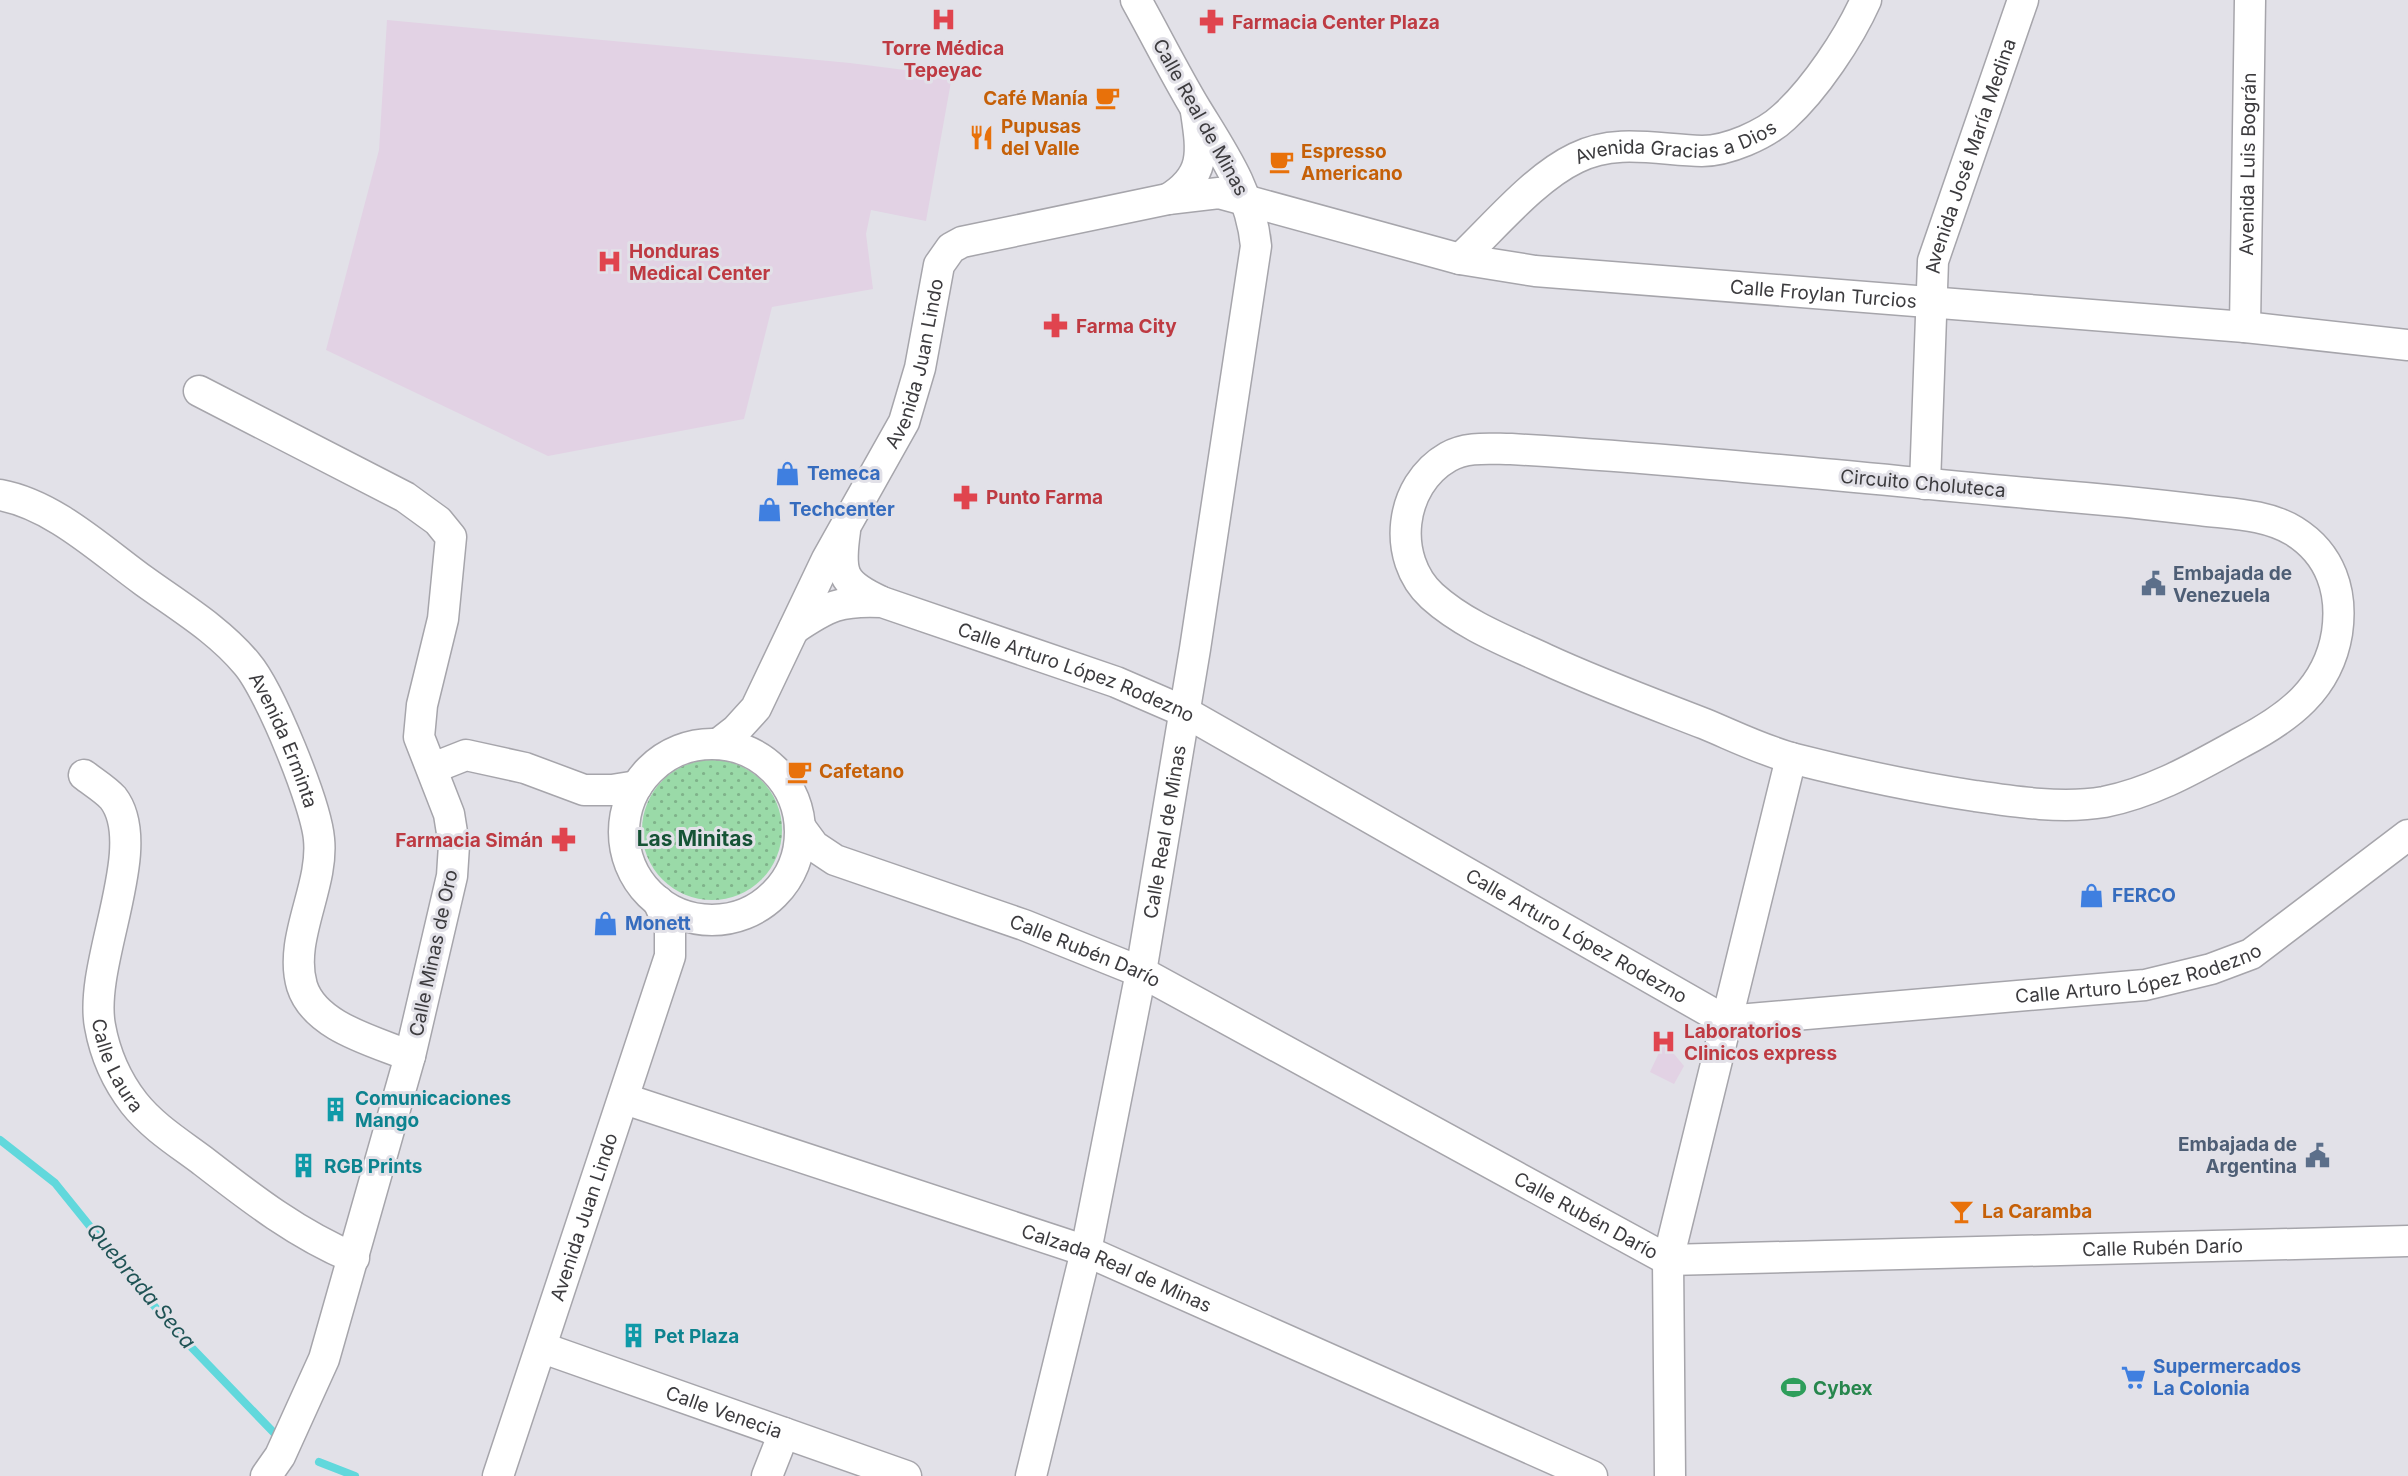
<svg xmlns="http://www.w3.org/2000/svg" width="2408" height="1476" font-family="Inter,sans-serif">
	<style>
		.medical { fill: #e2d2e4 }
		.grass { fill: url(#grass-dots) }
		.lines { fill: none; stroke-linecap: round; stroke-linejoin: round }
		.stream { stroke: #61d8dc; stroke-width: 8 }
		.minor-casing { stroke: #a6a5ab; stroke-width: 33 }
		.minor { stroke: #fff; stroke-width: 30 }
		.labels { text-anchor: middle; stroke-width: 6; stroke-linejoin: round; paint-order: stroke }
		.health-label { font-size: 19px; font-weight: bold; fill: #be3a42; stroke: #e2e1e8; text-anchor: start }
		.food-label { font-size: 19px; font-weight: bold; fill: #c56008; stroke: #e2e1e8; text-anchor: start }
		.street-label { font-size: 19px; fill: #3c3b3e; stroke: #e2e1e8 }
		.shop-label { font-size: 19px; font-weight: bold; fill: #366cbe; stroke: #e2e1e8; text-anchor: start }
		.service-label { font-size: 19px; font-weight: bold; fill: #4e5e75; stroke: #e2e1e8; text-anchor: start }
		.culture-label { font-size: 19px; font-weight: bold; fill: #0d838f; stroke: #e2e1e8; text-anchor: start }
		.leisure-label { font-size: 19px; font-weight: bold; fill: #27864d; stroke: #e2e1e8; text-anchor: start }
		.neighbourhood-label { font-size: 21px; font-weight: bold; fill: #155335; stroke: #e2e1e8 }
		.water-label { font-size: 21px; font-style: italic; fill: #1f5355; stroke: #e2e1e8 }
	</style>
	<defs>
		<pattern id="grass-dots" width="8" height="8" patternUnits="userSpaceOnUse" patternTransform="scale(1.75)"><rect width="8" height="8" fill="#9adaa8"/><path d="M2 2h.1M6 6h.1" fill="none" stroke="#7fb28a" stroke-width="1.8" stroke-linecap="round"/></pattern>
	</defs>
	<rect width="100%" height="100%" fill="#e2e1e8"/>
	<g class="medical">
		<path d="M387 20 850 63 952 76 926 221 871 210 866 234 873 289 772 307 744 419 548 456 326 350 379 150Z"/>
		<path d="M1664 1042 1684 1066 1674 1084 1650 1072Z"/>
	</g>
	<circle class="grass" cx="712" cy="830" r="70"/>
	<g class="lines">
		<g class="stream">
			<path d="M0 1140 55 1183 168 1323 278 1437"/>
			<path d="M319 1462 355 1476"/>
		</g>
		<defs>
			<g id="minor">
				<path d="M1168 199C1206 176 1202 152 1196 112"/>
				<path id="s1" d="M1460 259C1494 227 1534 178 1576 158 1616 138 1659 150 1702 151 1727 151 1765 135 1784 117 1815 89 1849 38 1866 0"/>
				<path id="s2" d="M2245 327 2250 0"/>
				<path d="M199 391 405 497 438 521 451 537 443 619 422 705 419 737 449 814 454 845 452 876 410 1056 324 1359 280 1456 266 1476"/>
				<path d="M1511 449C1691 460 1870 479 2049 495 2100 499 2150 504 2200 510 2231 514 2266 514 2294 531 2331 554 2343 592 2337 633 2328 689 2288 718 2242 742 2198 766 2155 792 2104 802 2063 809 2016 802 1975 796 1915 787 1854 774 1795 759 1764 751 1734 736 1705 724 1651 703 1597 683 1545 659 1506 641 1464 625 1432 596 1391 558 1399 485 1448 457 1467 446 1490 449 1511 449Z"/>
				<path id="s3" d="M1925 484 1933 261 2023 0"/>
				<path id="s4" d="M0 495C54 505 101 550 144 581 180 607 219 630 247 664 270 691 316 804 319 839 324 887 288 939 302 986 315 1027 374 1041 410 1056"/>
				<path d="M845 531C839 573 841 583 880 601"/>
				<path id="s5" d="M794 629C828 606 840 600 882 602L1116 682 1183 711 1726 1021 2145 985 2211 969 2251 954 2408 835"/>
				<path id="s6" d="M718 744 736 730 756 708 827 559 904 422 920 368 939 265 951 248 962 242 1168 199 1219 193 1460 259 1535 271 2245 327 2408 345"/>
				<circle cx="712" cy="832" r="88"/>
				<path d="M433 768 466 755 525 768 584 790H612L637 786"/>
				<path id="s7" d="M84 775C93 782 106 790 113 798 151 847 88 963 100 1026 105 1054 117 1081 134 1103 153 1127 179 1143 203 1161 252 1199 297 1234 354 1258"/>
				<path id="s8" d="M800 827 814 846 835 860 1024 925 1141 972 1668 1260 2408 1241"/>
				<path id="s9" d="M625 1099 1086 1251 1592 1476"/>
				<path id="s10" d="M543 1348 906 1476"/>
				<path id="s11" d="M498 1476 670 956V928L658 901"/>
				<path d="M767 1476 784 1433"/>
				<path id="s12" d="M1031 1476 1086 1251 1141 972 1195 649 1256 246C1251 193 1223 153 1196 109 1175 74 1156 36 1136 0"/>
				<path d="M1670 1476 1668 1260 1791 758"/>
			</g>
		</defs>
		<use href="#minor" class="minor-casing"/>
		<use href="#minor" class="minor"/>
	</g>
	<defs>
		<symbol id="hospital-bare" viewBox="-9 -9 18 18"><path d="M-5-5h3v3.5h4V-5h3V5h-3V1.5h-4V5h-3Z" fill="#e0444e" stroke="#e2e1e8" stroke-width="2.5" paint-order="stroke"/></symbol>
		<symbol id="pharmacy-bare" viewBox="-9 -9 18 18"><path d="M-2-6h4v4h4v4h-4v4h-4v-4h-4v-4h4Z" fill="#e0444e" stroke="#e2e1e8" stroke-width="2.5" paint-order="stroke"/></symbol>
		<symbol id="cafe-bare" viewBox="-9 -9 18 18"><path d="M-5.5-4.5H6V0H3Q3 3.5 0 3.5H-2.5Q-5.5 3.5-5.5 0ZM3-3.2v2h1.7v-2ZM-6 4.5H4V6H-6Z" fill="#e8710a" stroke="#e2e1e8" stroke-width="2.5" paint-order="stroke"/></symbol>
		<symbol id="restaurant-bare" viewBox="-9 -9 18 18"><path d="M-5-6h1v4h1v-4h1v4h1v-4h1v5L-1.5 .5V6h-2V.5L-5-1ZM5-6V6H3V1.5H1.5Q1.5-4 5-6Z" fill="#e8710a" stroke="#e2e1e8" stroke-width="2.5" paint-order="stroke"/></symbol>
		<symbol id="shop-bare" viewBox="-9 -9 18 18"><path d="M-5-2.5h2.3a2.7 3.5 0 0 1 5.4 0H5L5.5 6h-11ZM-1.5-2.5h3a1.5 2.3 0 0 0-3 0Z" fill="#3f7fe0" stroke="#e2e1e8" stroke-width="2.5" paint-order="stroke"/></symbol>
		<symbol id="civic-bare" viewBox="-9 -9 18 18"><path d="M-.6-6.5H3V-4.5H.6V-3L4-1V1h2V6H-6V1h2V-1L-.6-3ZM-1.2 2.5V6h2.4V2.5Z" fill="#5c6f8a" stroke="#e2e1e8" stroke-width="2.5" paint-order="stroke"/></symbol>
		<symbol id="building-bare" viewBox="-9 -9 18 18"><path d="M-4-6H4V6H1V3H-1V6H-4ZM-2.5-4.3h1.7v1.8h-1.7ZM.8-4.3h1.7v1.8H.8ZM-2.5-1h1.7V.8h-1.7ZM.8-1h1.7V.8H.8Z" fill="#0f9aa8" stroke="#e2e1e8" stroke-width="2.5" paint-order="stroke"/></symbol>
		<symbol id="bar-bare" viewBox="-9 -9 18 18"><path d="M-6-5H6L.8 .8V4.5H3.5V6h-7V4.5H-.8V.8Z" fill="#e8710a" stroke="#e2e1e8" stroke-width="2.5" paint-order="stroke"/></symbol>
		<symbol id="supermarket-bare" viewBox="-9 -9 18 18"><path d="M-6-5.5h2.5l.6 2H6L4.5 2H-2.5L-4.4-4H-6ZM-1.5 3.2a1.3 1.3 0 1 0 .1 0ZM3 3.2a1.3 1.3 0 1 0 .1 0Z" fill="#3f7fe0" stroke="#e2e1e8" stroke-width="2.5" paint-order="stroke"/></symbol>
		<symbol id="stadium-bare" viewBox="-9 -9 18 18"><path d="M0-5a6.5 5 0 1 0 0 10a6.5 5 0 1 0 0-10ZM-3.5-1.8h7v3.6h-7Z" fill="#2e9e5b" stroke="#e2e1e8" stroke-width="2.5" paint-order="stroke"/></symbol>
	</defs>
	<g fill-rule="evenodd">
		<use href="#hospital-bare" x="926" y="2" width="35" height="35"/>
		<use href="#pharmacy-bare" x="1194" y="4" width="35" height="35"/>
		<use href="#cafe-bare" x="1090" y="80" width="35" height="35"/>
		<use href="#restaurant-bare" x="964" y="120" width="35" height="35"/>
		<use href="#cafe-bare" x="1264" y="144" width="35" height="35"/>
		<use href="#hospital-bare" x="592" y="244" width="35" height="35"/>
		<use href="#pharmacy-bare" x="1038" y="308" width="35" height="35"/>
		<use href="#shop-bare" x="770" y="456" width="35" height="35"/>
		<use href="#pharmacy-bare" x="948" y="480" width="35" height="35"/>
		<use href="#shop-bare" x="752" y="492" width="35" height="35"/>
		<use href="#civic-bare" x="2136" y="566" width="35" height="35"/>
		<use href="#cafe-bare" x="782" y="754" width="35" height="35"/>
		<use href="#pharmacy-bare" x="546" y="822" width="35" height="35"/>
		<use href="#shop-bare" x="2074" y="878" width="35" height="35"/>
		<use href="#shop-bare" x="588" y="906" width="35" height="35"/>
		<use href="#hospital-bare" x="1646" y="1024" width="35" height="35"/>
		<use href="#building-bare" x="318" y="1092" width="35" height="35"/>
		<use href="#civic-bare" x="2300" y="1138" width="35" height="35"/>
		<use href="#building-bare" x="286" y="1148" width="35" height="35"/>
		<use href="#bar-bare" x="1944" y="1194" width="35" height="35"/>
		<use href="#building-bare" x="616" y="1318" width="35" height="35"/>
		<use href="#supermarket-bare" x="2116" y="1360" width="35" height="35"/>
		<use href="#stadium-bare" x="1776" y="1370" width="35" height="35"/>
	</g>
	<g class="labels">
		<g class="health-label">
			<text x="1232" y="29">Farmacia Center Plaza</text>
			<text x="943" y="55" text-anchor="middle">Torre Médica<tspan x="943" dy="22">Tepeyac</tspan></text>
			<text x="629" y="258">Honduras<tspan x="629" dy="22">Medical Center</tspan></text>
			<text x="1076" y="333">Farma City</text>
			<text x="986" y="504">Punto Farma</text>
			<text x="543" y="847" text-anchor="end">Farmacia Simán</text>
			<text x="1684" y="1038">Laboratorios<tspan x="1684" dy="22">Clinicos express</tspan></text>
		</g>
		<g class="food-label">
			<text x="1088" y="105" text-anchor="end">Café Manía</text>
			<text x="1001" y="133">Pupusas<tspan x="1001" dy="22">del Valle</tspan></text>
			<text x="1301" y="158">Espresso<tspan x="1301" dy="22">Americano</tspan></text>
			<text x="819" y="778">Cafetano</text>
			<text x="1982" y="1218">La Caramba</text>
		</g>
		<g class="street-label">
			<text transform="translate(1201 117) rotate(61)" y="7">Calle Real de Minas</text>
			<text dy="7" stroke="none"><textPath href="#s1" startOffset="257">Avenida Gracias a Dios</textPath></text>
			<text dy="7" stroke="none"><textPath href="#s3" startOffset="334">Avenida José María Medina</textPath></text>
			<text dy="7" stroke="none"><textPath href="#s2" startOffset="163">Avenida Luis Bográn</textPath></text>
			<text dy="7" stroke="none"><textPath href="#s6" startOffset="1446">Calle Froylan Turcios</textPath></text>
			<text dy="7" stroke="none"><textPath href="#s6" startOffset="434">Avenida Juan Lindo</textPath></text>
			<text transform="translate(1923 483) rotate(5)" y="7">Circuito Choluteca</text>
			<text dy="7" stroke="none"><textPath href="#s5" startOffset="301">Calle Arturo López Rodezno</textPath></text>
			<text dy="7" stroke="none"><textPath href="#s4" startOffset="387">Avenida Erminta</textPath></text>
			<text dy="7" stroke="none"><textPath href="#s12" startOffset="658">Calle Real de Minas</textPath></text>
			<text dy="7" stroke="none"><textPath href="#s5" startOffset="868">Calle Arturo López Rodezno</textPath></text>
			<text dy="7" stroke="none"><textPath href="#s8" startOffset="315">Calle Rubén Darío</textPath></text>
			<text transform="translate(433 953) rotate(-78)" y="7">Calle Minas de Oro</text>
			<text dy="7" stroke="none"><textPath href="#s5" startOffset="1456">Calle Arturo López Rodezno</textPath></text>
			<text dy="7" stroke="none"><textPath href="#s7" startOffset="313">Calle Laura</textPath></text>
			<text dy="7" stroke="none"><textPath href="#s8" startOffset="882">Calle Rubén Darío</textPath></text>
			<text dy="7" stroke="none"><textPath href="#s11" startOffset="273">Avenida Juan Lindo</textPath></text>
			<text dy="7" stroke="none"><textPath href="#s8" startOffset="1470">Calle Rubén Darío</textPath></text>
			<text dy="7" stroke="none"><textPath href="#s9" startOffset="520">Calzada Real de Minas</textPath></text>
			<text dy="7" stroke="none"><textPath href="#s10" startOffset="192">Calle Venecia</textPath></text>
		</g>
		<g class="shop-label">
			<text x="807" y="480">Temeca</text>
			<text x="789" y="516">Techcenter</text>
			<text x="2112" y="902">FERCO</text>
			<text x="625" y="930">Monett</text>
			<text x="2153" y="1373">Supermercados<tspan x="2153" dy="22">La Colonia</tspan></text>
		</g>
		<g class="service-label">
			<text x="2173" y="580">Embajada de<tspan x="2173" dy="22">Venezuela</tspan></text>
			<text x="2297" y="1151" text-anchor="end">Embajada de<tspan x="2297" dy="22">Argentina</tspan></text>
		</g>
		<g class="culture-label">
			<text x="355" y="1105">Comunicaciones<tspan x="355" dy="22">Mango</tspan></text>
			<text x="324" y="1173">RGB Prints</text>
			<text x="654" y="1343">Pet Plaza</text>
		</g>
		<g class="leisure-label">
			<text x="1813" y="1395">Cybex</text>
		</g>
		<g class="neighbourhood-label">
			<text x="695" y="846">Las Minitas</text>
		</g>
		<g class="water-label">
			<text transform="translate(141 1286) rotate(50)" y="7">Quebrada Seca</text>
		</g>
	</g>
</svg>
